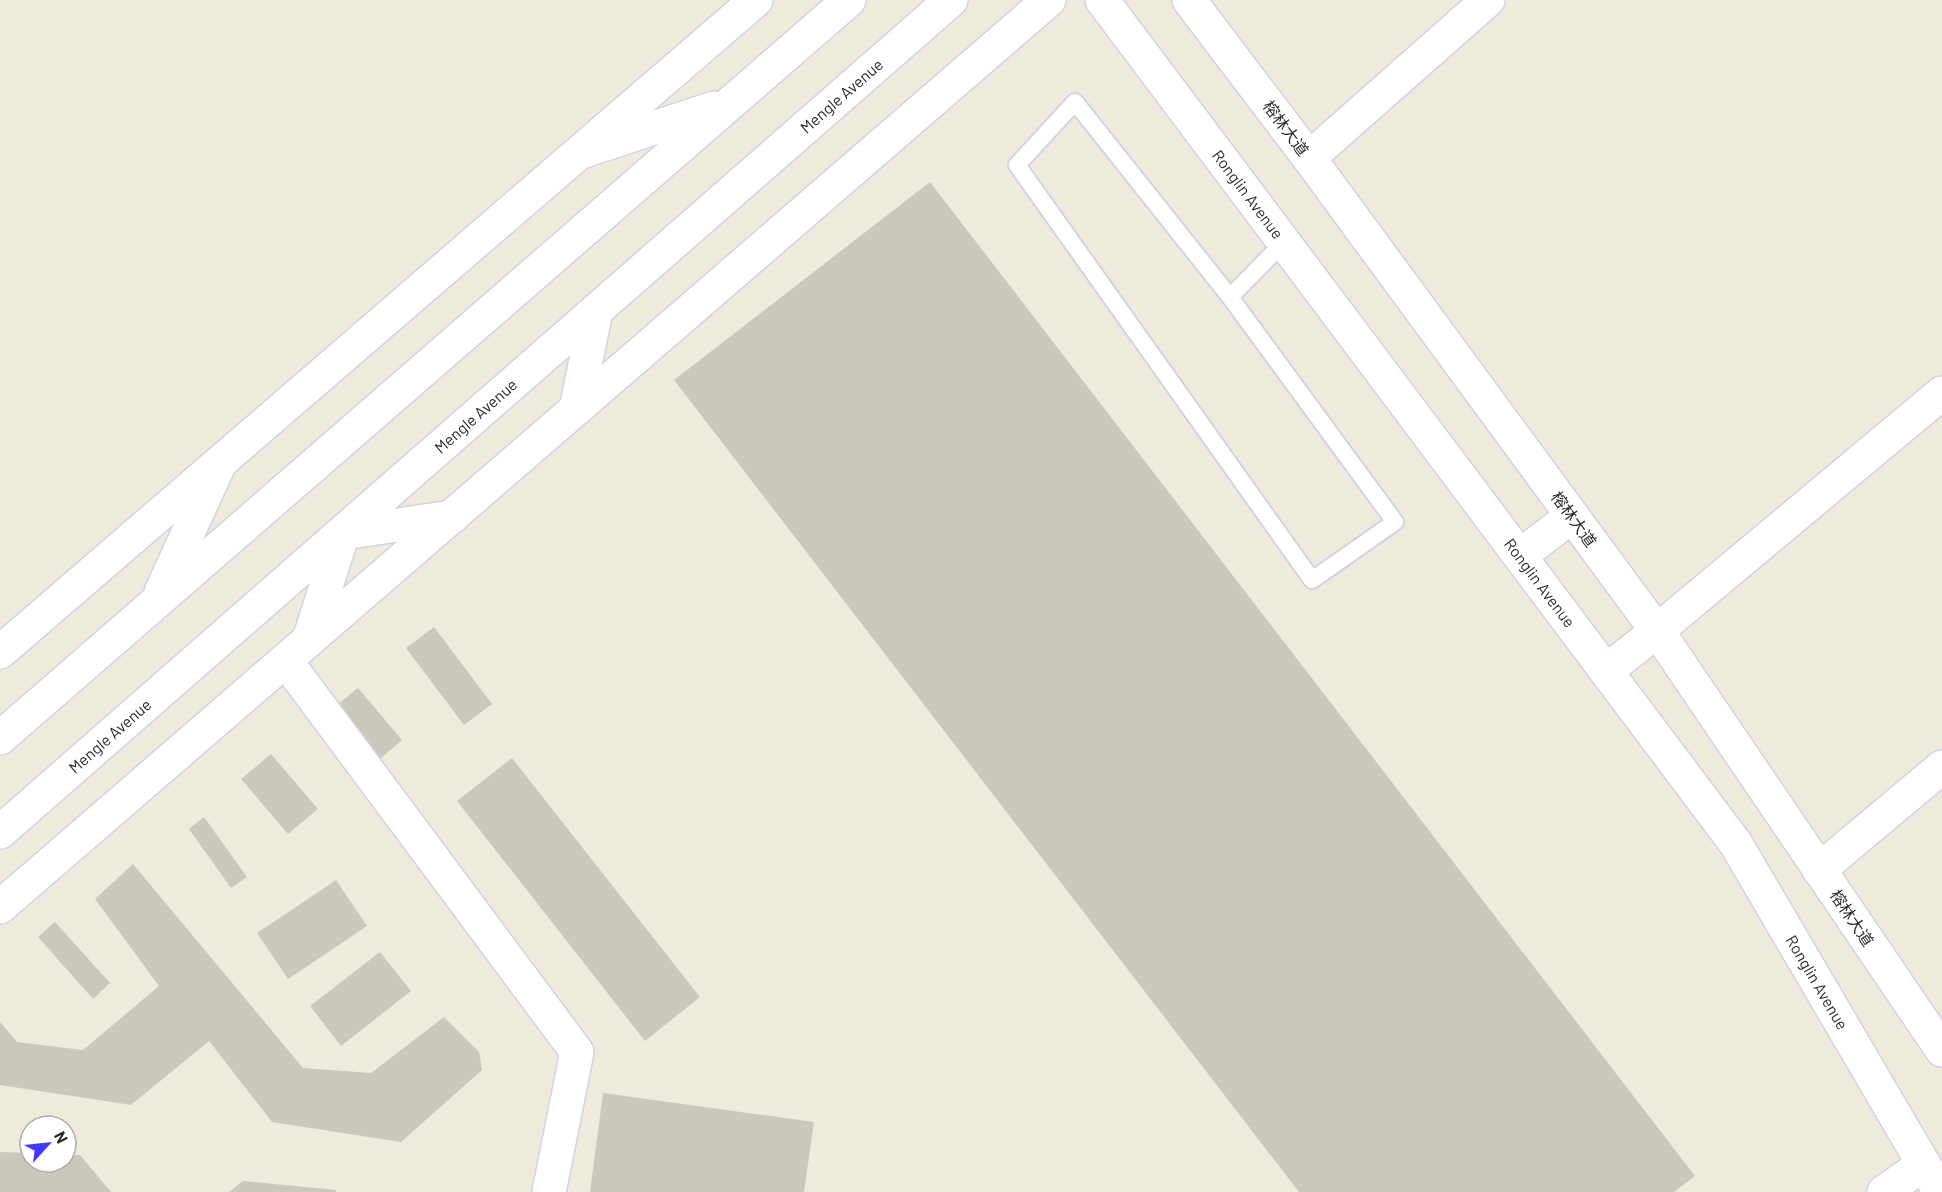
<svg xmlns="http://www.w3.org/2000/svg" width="1942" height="1192" font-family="Barlow,'Noto Sans SC',sans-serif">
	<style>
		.building { fill: #cac8bc }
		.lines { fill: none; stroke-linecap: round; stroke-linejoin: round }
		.lane-casing { stroke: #d2d1e6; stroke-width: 20 }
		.street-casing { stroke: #d2d1e6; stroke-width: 36 }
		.secondary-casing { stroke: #d2d1e6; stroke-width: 36 }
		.lane { stroke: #fff; stroke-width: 16 }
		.street { stroke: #fff; stroke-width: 33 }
		.secondary { stroke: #fff; stroke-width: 33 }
		.labels { text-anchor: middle; stroke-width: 4.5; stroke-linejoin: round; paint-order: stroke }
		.street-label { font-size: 16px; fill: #2c2c2c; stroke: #fff }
	</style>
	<rect width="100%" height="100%" fill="#efebdc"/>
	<g class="building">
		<path d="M930 182 1695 1176 1674 1192H1299L674 380Z"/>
		<path d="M434 627 492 704 464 725 406 648Z"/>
		<path d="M358 688 402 740 380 759 336 706Z"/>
		<path d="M271 754 318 809 288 834 241 779Z"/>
		<path d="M512 758 700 997 645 1041 457 801Z"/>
		<path d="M204 817 247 877 231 888 189 829Z"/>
		<path d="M133 864 303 1068 371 1073 444 1017 479 1052 482 1070 401 1142 272 1122 209 1041 131 1105 0 1085V1022L17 1042 83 1050 159 986 95 899Z"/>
		<path d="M336 880 367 926 288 979 257 933Z"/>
		<path d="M55 922 110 983 93 999 38 937Z"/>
		<path d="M380 952 411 991 341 1046 310 1006Z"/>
		<path d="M603 1093 814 1122 804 1192H590Z"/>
		<path d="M0 1152 30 1153V1162H66V1154L80 1155 111 1192H0Z"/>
		<path d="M243 1181 336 1190V1192H229Z"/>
	</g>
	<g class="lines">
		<defs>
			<path id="lane" d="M1230 297 1075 102 1017 165 1312 580 1395 522 1230 297 1284 242"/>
			<g id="street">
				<path d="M1309 158 1488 0"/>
				<path d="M1657 631 1942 393"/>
				<path d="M0 652 756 0"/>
				<path d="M286 661 577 1052 549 1192"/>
				<path d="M1819 870 1942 767"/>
				<path d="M0 907 1049 0"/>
				<path d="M1884 1192 1924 1164"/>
			</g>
			<g id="secondary">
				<path id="s1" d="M1102 0 1736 844 1940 1192"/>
				<path d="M1189 0 1309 158 1665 642 1942 1050"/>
				<path d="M581 152 714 108"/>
				<path d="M576 409 596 311"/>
				<path d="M1520 556 1572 516"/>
				<path d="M161 592 219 465"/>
				<path d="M309 640 343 533 452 517"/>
				<path d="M1606 671 1657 631"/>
				<path d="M0 738 849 0"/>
				<path id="s2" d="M0 832 951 0"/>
			</g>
		</defs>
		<use href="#lane" class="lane-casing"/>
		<use href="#street" class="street-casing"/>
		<use href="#secondary" class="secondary-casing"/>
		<use href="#lane" class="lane"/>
		<use href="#street" class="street"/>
		<use href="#secondary" class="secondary"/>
	</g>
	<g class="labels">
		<g class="street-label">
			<text dy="6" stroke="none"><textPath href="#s2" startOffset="1118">Mengle Avenue</textPath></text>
			<text transform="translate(1286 128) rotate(53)" y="6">榕林大道</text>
			<text dy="6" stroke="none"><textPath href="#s1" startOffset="243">Ronglin Avenue</textPath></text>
			<text dy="6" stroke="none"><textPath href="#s2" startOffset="632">Mengle Avenue</textPath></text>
			<text transform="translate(1574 519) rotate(54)" y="6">榕林大道</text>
			<text dy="6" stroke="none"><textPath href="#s1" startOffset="729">Ronglin Avenue</textPath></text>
			<text dy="6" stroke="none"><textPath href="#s2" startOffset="146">Mengle Avenue</textPath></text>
			<text transform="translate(1852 918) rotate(56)" y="6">榕林大道</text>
			<text dy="6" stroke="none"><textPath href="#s1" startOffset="1216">Ronglin Avenue</textPath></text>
		</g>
	</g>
	<g transform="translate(48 1144) rotate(63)"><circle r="28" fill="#ffffff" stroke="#ababab" stroke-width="1.5"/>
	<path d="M0-4.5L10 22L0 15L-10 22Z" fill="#4439ff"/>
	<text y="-9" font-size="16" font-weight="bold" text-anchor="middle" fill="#2c2c2c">N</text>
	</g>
</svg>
